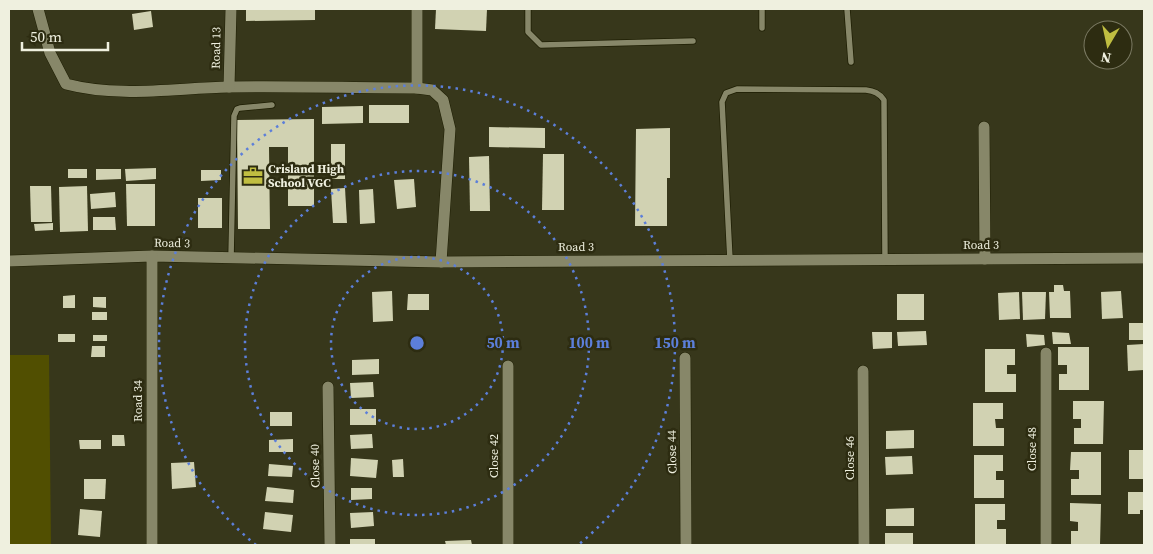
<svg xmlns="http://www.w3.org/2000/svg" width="1153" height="554" font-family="'Source Serif 4',serif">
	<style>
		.green { fill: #514f01 }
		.building { fill: #d1d2b2 }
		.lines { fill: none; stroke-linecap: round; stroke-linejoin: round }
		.service-casing { stroke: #1e1e03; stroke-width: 7 }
		.minor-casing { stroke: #1e1e03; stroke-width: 12 }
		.service { stroke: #878769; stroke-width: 5.5 }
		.minor { stroke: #878769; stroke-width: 11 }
		.ring { fill: none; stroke: #5c7fda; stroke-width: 2.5; stroke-dasharray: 2.5 5 }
		.labels { text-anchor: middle; stroke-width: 5; stroke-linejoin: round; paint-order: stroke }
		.street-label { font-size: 12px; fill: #eff0df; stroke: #2d2c11 }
		.poi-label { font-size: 12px; font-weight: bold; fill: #eff0df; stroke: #2d2c11; text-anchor: start }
		.centre { fill: #5c7fda; stroke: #2d2c11; stroke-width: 2.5 }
		.ring-label { font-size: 15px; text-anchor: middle; font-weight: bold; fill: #5c7fda; stroke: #2d2c11; stroke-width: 5; stroke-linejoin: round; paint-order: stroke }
	</style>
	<rect width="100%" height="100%" fill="#37371b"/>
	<path class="green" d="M9 355H49L51 545H9Z"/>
	<g class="building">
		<path d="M246 9H315V20L246 21Z"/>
		<path d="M436 9H487L486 31 435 29Z"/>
		<path d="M151 11 153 27 134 30 132 14Z"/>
		<rect x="369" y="105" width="40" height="18"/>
		<path d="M363 106V123L322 124V107Z"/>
		<path d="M314 119V206H288V147H269L270 229H238L237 120Z"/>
		<path d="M489 127 545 128V148L489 147Z"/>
		<path d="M670 128V178H667V226H635L636 129Z"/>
		<rect x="331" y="144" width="14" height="35"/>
		<path d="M543 154H564V210H542Z"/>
		<path d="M489 156 490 211H470L469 157Z"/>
		<path d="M156 168V179L126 181 125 169Z"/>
		<rect x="68" y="169" width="19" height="9"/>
		<path d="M96 169H121V179L96 180Z"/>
		<path d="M201 170H221V180L201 181Z"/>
		<path d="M414 179 416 207 397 209 394 180Z"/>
		<path d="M126 184H155V226H127Z"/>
		<path d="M30 186H51L52 222H31Z"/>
		<path d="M87 186 88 231 60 232 59 187Z"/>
		<path d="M345 188 347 223H333L331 189Z"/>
		<path d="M373 189 375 223 360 224 359 190Z"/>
		<path d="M115 192 116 207 91 209 90 194Z"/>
		<rect x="198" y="198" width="24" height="30"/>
		<path d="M93 217H115L116 230H93Z"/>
		<path d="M53 223V230L35 231 34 224Z"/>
		<path d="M1054 285H1063L1064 291H1070L1071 318H1050L1049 292H1054Z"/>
		<path d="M392 291 393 321 373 322 372 292Z"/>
		<path d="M1121 291 1123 318 1102 319 1101 292Z"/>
		<path d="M1019 292 1020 319 999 320 998 293Z"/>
		<path d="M1022 292H1046L1045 319 1023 320Z"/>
		<path d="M408 294H429V310H407Z"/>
		<rect x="897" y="294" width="27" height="26"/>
		<path d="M75 295V308H63V296Z"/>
		<path d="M93 297H106V308L93 307Z"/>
		<rect x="92" y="312" width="15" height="8"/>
		<rect x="1129" y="323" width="15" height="17"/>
		<path d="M926 331 927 345 898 346 897 332Z"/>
		<path d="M872 332H892V348L873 349Z"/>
		<path d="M1052 332 1069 333 1071 344H1053Z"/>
		<rect x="58" y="334" width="17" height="8"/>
		<path d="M1026 334 1044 335 1045 345 1027 347Z"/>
		<rect x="93" y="335" width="14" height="6"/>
		<path d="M1144 344V370L1128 371 1127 345Z"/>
		<path d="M92 346H105V357H91Z"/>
		<path d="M1058 347H1089V390H1059V374H1067V365H1058Z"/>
		<path d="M985 349H1015V365H1007V374H1016V392H985Z"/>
		<path d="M379 359V374L352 375V360Z"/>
		<path d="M373 382 374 397 351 398 350 383Z"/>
		<path d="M1073 401H1104L1103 444H1074V428H1081V419H1073Z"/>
		<path d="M973 403H1003V419H995L996 428H1004V446H973Z"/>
		<rect x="350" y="409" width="26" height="16"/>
		<rect x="270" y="412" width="22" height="14"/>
		<path d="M914 430V448L886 449V431Z"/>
		<path d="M372 434 373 448 351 449 350 435Z"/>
		<path d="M112 435H124L125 446H112Z"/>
		<path d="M293 439V452H269V440Z"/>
		<path d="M79 440H101V449H80Z"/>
		<rect x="1129" y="450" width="15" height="29"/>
		<path d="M1071 452H1101V495H1071V479H1079V470H1070Z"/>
		<path d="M974 455H1003V471H996V480H1004V498H974Z"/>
		<path d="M912 456 913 474 886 475 885 457Z"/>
		<path d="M351 458 378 460 376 478 350 476Z"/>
		<path d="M403 459 404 477H393L392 460Z"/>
		<path d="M194 462 196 487 172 489 171 463Z"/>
		<path d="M269 464 293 466 292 477 268 476Z"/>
		<path d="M84 479H106L105 499H84Z"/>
		<path d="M267 487 294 490 293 503 265 501Z"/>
		<path d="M351 488H372V499L351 500Z"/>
		<path d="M1128 492H1144V510H1140V514H1128Z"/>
		<path d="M1070 503 1101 504 1100 545H1071V531H1078V522L1070 521Z"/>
		<path d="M975 504H1005V520H997V529H1006V545H975Z"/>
		<path d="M914 508V526H886V509Z"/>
		<path d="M80 509 102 511 100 537 78 535Z"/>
		<path d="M265 512 293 515 291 532 263 529Z"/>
		<path d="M373 512 374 526 351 528 350 513Z"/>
		<rect x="885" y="533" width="28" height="12"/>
		<rect x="350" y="539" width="25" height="6"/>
		<path d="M471 540 472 545H446L445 541Z"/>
	</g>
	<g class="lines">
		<defs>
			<g id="service">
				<path d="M528 9V32L541 45 693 41"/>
				<path d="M762 9V28"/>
				<path d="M847 9 851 62"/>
				<path d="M231 258 234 116 237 109 240 108 272 105"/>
				<path d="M730 260 722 102 726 93 737 89 866 90C874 91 879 93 884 100L885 260"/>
			</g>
			<g id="minor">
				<path d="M38 9 50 53 66 84C119 98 175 88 229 87 292 86 354 88 417 88L432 90 443 100 450 129 441 262"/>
				<path d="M417 9V88"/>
				<path d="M229 87 231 9"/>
				<path d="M984 127 985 259"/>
				<path d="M9 261 152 256 441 262 1144 258"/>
				<path d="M1046 353V545"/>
				<path d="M685 358 686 545"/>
				<path d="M508 366V545"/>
				<path d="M863 371 864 545"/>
				<path d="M328 387 330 545"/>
				<path d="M152 545V256"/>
			</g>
		</defs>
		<use href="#service" class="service-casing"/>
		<use href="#minor" class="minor-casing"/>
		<use href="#service" class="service"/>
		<use href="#minor" class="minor"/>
	</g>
	<g class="ring">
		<circle cx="417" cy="343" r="86"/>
		<circle cx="417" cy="343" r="172"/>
		<path d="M256 545A258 258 0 1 1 578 545"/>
	</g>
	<defs>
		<symbol id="office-bare" viewBox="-9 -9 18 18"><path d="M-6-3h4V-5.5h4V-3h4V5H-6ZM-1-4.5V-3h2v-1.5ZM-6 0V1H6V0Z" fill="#c0be41" stroke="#2d2c11" stroke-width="2.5" paint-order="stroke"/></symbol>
	</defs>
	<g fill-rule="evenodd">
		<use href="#office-bare" x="239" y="162" width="28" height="28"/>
	</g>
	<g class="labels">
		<g class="street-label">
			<text transform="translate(216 48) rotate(-89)" y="4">Road 13</text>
			<text transform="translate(172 243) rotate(1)" y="4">Road 3</text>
			<text x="981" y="249">Road 3</text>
			<text x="576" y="251">Road 3</text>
			<text transform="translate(138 401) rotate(-90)" y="4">Road 34</text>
			<text transform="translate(1032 449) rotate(-90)" y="4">Close 48</text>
			<text transform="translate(672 452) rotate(-91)" y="4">Close 44</text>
			<text transform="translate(494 456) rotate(-90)" y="4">Close 42</text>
			<text transform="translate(850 458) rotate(-90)" y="4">Close 46</text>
			<text transform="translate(315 466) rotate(-91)" y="4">Close 40</text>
		</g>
		<g class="poi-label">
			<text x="268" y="173">Crisland High<tspan x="268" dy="14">School VGC</tspan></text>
		</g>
	</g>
	<circle cx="417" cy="343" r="8" class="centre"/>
	<g class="ring-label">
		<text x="503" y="348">50 m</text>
		<text x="589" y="348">100 m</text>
		<text x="675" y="348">150 m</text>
	</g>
	<rect width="1153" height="554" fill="none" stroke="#eff0df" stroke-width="20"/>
	<g transform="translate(1108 45) rotate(189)"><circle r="24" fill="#2d2c11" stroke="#7b7a63"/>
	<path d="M0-4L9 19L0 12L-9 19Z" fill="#c0be41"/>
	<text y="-8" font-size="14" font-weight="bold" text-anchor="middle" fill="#eff0df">N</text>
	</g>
	<path d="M22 42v8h86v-8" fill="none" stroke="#eff0df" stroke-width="2.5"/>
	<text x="30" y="42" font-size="15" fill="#eff0df" stroke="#2d2c11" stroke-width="4" paint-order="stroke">50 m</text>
</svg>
